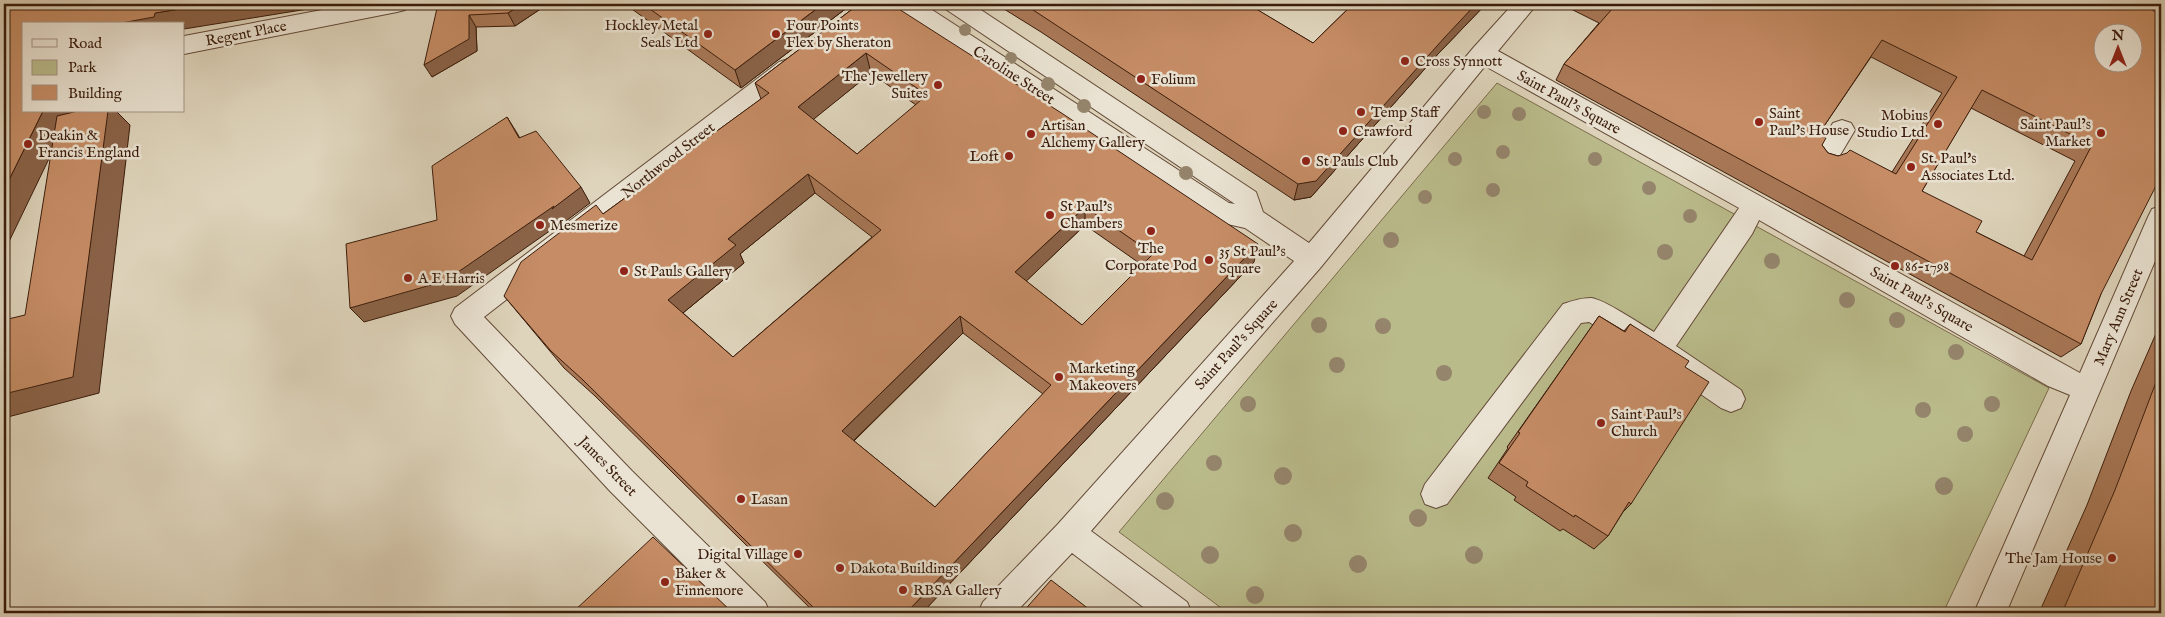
<svg xmlns="http://www.w3.org/2000/svg" width="2165" height="617" font-family="'IM FELL English',serif">
	<style>
		.green { fill: #babb8b; stroke: #7a6c4b }
		.lines { fill: none; stroke-linecap: round; stroke-linejoin: round }
		.minor-casing { stroke: #634a37; stroke-width: 2 }
		.minor { fill: #eae3d3; fill-rule: evenodd }
		.tree { fill: #95856c }
		.wall { fill: #a97857; stroke: #3a1c0b; fill-rule: evenodd }
		.shaded-wall { fill: #8a6247; stroke: #3a1c0b }
		.building { fill: #c58c65; stroke: #3a1c0b; fill-rule: evenodd }
		.poi-dot { fill: #8f2418; stroke: #eae3d3; stroke-width: 2 }
		.labels { text-anchor: middle; stroke-width: 5; stroke-linejoin: round; paint-order: stroke }
		.poi-label { font-size: 15px; fill: #3a1c0b; stroke: #eae3d3; text-anchor: start }
		.street-label { font-size: 15px; fill: #3a1c0b; stroke: #eae3d3 }
	</style>
	<rect width="100%" height="100%" fill="#ded4bb"/>
	<filter id="stains"><feTurbulence type="fractalNoise" baseFrequency=".004" numOctaves="4"/><feColorMatrix values="0 0 0 0 .2 0 0 0 0 .09 0 0 0 0 .02 0 0 0 .5 -.17"/></filter>
	<radialGradient id="worn" r=".72"><stop offset=".6" stop-color="#630" stop-opacity="0"/><stop offset="1" stop-color="#630" stop-opacity=".3"/></radialGradient>
	<path class="green" d="M1497 83 2049 388 1943 613H1228L1119 532Z"/>
	<g class="lines">
		<defs>
			<g id="minor">
				<path d="M354 4H409L405 10 397 12 184 54V36Z"/>
				<path d="M895 4H923L1229 203 1235 204 947 10 943 4H972L1256 192 1263 212 1309 243 1474 47 1513 4H1537L1498 51 2080 373 2148 217 2152 209 2161 206V247L2006 613H1974L2070 395 2048 386 1759 220 1752 234 1676 346 1741 390 1745 399 1741 408 1731 412 1721 408 1648 358 1589 322 1581 323 1447 504 1436 508 1425 504 1421 494 1425 484 1563 304C1572 301 1581 298 1591 298 1604 299 1640 324 1654 332L1739 208 1485 66 1321 267 1091 531 1187 602 1192 613H1151L1072 553 1015 613H978L983 602 1058 524 1294 261 1245 228 1214 221 898 10Z"/>
				<path d="M2137 4H2161V19L2140 10Z"/>
				<path d="M788 59 797 62 800 68 797 74 484 317 632 471 765 602 770 613H732L610 491 455 324 451 316 455 308 779 62Z"/>
				<path d="M1842 120 1851 123 1855 130 1833 167 1824 170 1815 167 1811 160 1833 123Z"/>
			</g>
		</defs>
		<use href="#minor" class="minor-casing"/>
		<use href="#minor" class="minor"/>
	</g>
	<g class="tree">
		<circle cx="965" cy="30" r="6"/>
		<circle cx="1011" cy="58" r="6"/>
		<circle cx="1048" cy="84" r="7"/>
		<circle cx="1084" cy="106" r="7"/>
		<circle cx="1484" cy="112" r="7"/>
		<circle cx="1519" cy="114" r="7"/>
		<circle cx="1503" cy="152" r="7"/>
		<circle cx="1455" cy="159" r="7"/>
		<circle cx="1595" cy="159" r="7"/>
		<circle cx="1186" cy="173" r="7"/>
		<circle cx="1649" cy="188" r="7"/>
		<circle cx="1493" cy="190" r="7"/>
		<circle cx="1425" cy="197" r="7"/>
		<circle cx="1690" cy="216" r="7"/>
		<circle cx="1391" cy="240" r="8"/>
		<circle cx="1665" cy="252" r="8"/>
		<circle cx="1772" cy="261" r="8"/>
		<circle cx="1847" cy="300" r="8"/>
		<circle cx="1897" cy="320" r="8"/>
		<circle cx="1319" cy="325" r="8"/>
		<circle cx="1383" cy="326" r="8"/>
		<circle cx="1956" cy="352" r="8"/>
		<circle cx="1337" cy="365" r="8"/>
		<circle cx="1444" cy="373" r="8"/>
		<circle cx="1248" cy="404" r="8"/>
		<circle cx="1992" cy="404" r="8"/>
		<circle cx="1923" cy="410" r="8"/>
		<circle cx="1965" cy="434" r="8"/>
		<circle cx="1214" cy="463" r="8"/>
		<circle cx="1283" cy="476" r="9"/>
		<circle cx="1944" cy="486" r="9"/>
		<circle cx="1165" cy="501" r="9"/>
		<circle cx="1418" cy="518" r="9"/>
		<circle cx="1293" cy="533" r="9"/>
		<circle cx="1210" cy="555" r="9"/>
		<circle cx="1474" cy="555" r="9"/>
		<circle cx="1358" cy="564" r="9"/>
		<circle cx="1255" cy="595" r="9"/>
	</g>
	<g class="wall">
		<path d="M438 4H548L515 26 476 27 477 51 432 77Z"/>
		<path d="M625 4H852L741 88Z"/>
		<path d="M859 4 1254 262 922 613H815L595 396 564 368 504 296 603 214 761 99 755 83ZM871 73 916 105 857 154 813 119ZM815 193 872 237 733 357 683 313 744 263 740 254ZM1085 225 1142 265 1082 325 1026 281ZM963 333 1043 394 935 507 854 441Z"/>
		<path d="M996 4H1258L1254 8 1313 43 1353 4H1486L1438 54 1311 197 1294 200 1041 32Z"/>
		<path d="M1566 4H2142L2101 294 2081 344 2061 357 1556 80 1564 64 1599 23 1565 6ZM1871 57 1942 93 1892 172 1828 153 1822 145 1818 135ZM1971 108 2075 161 2024 256 1976 232 1922 191Z"/>
		<path d="M1599 316 1624 331 1630 324 1685 367 1631 504 1623 512 1608 536 1594 549 1563 529 1560 531 1514 500 1516 497 1488 478 1508 448 1507 447Z"/>
		<path d="M2161 322V613H2039L2087 505 2131 391Z"/>
	</g>
	<g class="shaded-wall">
		<path d="M211 4H315L314 8 184 29V24H116L155 13Z"/>
		<path d="M522 4H548L515 26 508 13Z"/>
		<path d="M823 4H852L741 88 735 70Z"/>
		<path d="M1244 4H1258L1241 19Z"/>
		<path d="M1476 4H1486L1438 54 1311 197 1294 200 1298 184Z"/>
		<path d="M469 15 476 27 477 51 432 77 424 65Z"/>
		<path d="M5 48 24 65 4 71V49Z"/>
		<path d="M866 53 871 73 804 127 798 107Z"/>
		<path d="M43 111H72L4 252V190Z"/>
		<path d="M108 111H116L130 125 99 393 4 418V394Z"/>
		<path d="M507 117 517 133 529 154 519 138Z"/>
		<path d="M808 174 815 193 740 254 744 263 678 317 668 300 728 239Z"/>
		<path d="M581 187 590 203 562 224 561 223 457 296 364 322 350 308Z"/>
		<path d="M1085 207V225L1017 290 1015 272Z"/>
		<path d="M1258 244 1254 262 922 613H906Z"/>
		<path d="M960 316 963 333 848 446 842 431Z"/>
	</g>
	<g class="building">
		<path d="M4 4H211L155 13 154 17 116 24H24V111H43L4 190V69H5V48L4 49Z"/>
		<path d="M438 4H522L508 13 469 15V39L424 65Z"/>
		<path d="M643 4H823L735 70Z"/>
		<path d="M859 4H877L881 7 886 4H891L1063 114 1258 244 906 613H819L583 380 551 351 504 296 521 262 596 205 603 214 769 93 755 83ZM866 53 927 95 857 154 798 107ZM808 174 881 230 733 357 668 300 736 245 728 239ZM1085 207 1153 254 1082 325 1015 272ZM960 316 1051 385 935 507 842 431Z"/>
		<path d="M1024 4H1248L1313 43 1353 4H1476L1445 37 1316 181 1298 184Z"/>
		<path d="M1601 4H2142L2161 15V176L2101 294 2081 344 1564 64 1612 9ZM2102 32H2132V62H2102ZM1882 40 1957 77 1896 174 1850 150 1847 153 1838 156 1828 153 1822 145 1826 138 1818 135ZM1982 90 2092 145 2032 260 1976 232 1982 221 1922 191Z"/>
		<path d="M78 111H108L73 377 4 394V320L25 315 57 116Z"/>
		<path d="M507 117 519 138 536 131 581 187 552 209 554 206 445 281 350 308 346 244 437 220 432 166Z"/>
		<path d="M1599 316 1625 332 1630 324 1689 361 1685 367 1709 382 1631 504 1629 502 1608 536 1575 515 1574 517 1526 486 1528 482 1499 463 1520 433 1518 432Z"/>
		<path d="M2161 369V613H2062L2115 490Z"/>
		<path d="M653 537 733 613H572Z"/>
		<path d="M1051 580 1094 613H1022Z"/>
	</g>
	<g class="poi-dot">
		<circle cx="708" cy="34" r="5"/>
		<circle cx="776" cy="34" r="5"/>
		<circle cx="1405" cy="61" r="5"/>
		<circle cx="1141" cy="79" r="5"/>
		<circle cx="938" cy="85" r="5"/>
		<circle cx="1361" cy="112" r="5"/>
		<circle cx="1759" cy="122" r="5"/>
		<circle cx="1938" cy="124" r="5"/>
		<circle cx="1343" cy="131" r="5"/>
		<circle cx="2101" cy="133" r="5"/>
		<circle cx="1031" cy="134" r="5"/>
		<circle cx="28" cy="144" r="5"/>
		<circle cx="1009" cy="156" r="5"/>
		<circle cx="1306" cy="161" r="5"/>
		<circle cx="1911" cy="167" r="5"/>
		<circle cx="1050" cy="215" r="5"/>
		<circle cx="540" cy="225" r="5"/>
		<circle cx="1151" cy="231" r="5"/>
		<circle cx="1209" cy="260" r="5"/>
		<circle cx="1895" cy="266" r="5"/>
		<circle cx="624" cy="271" r="5"/>
		<circle cx="408" cy="278" r="5"/>
		<circle cx="1059" cy="377" r="5"/>
		<circle cx="1601" cy="423" r="5"/>
		<circle cx="741" cy="499" r="5"/>
		<circle cx="798" cy="554" r="5"/>
		<circle cx="2112" cy="558" r="5"/>
		<circle cx="840" cy="568" r="5"/>
		<circle cx="665" cy="582" r="5"/>
		<circle cx="903" cy="590" r="5"/>
	</g>
	<g class="labels">
		<g class="poi-label">
			<text x="698" y="30" text-anchor="end">Hockley Metal<tspan x="698" dy="17">Seals Ltd</tspan></text>
			<text x="786" y="30">Four Points<tspan x="786" dy="17">Flex by Sheraton</tspan></text>
			<text x="1415" y="66">Cross Synnott</text>
			<text x="928" y="81" text-anchor="end">The Jewellery<tspan x="928" dy="17">Suites</tspan></text>
			<text x="1151" y="84">Folium</text>
			<text x="1371" y="117">Temp Staff</text>
			<text x="1769" y="118">Saint<tspan x="1769" dy="17">Paul's House</tspan></text>
			<text x="1928" y="120" text-anchor="end">Mobius<tspan x="1928" dy="17">Studio Ltd.</tspan></text>
			<text x="2091" y="129" text-anchor="end">Saint Paul’s<tspan x="2091" dy="17">Market</tspan></text>
			<text x="1041" y="130">Artisan<tspan x="1041" dy="17">Alchemy Gallery</tspan></text>
			<text x="1353" y="136">Crawford</text>
			<text x="38" y="140">Deakin &amp;<tspan x="38" dy="17">Francis England</tspan></text>
			<text x="999" y="161" text-anchor="end">Loft</text>
			<text x="1921" y="163">St. Paul's<tspan x="1921" dy="17">Associates Ltd.</tspan></text>
			<text x="1316" y="166">St Pauls Club</text>
			<text x="1060" y="211">St Paul's<tspan x="1060" dy="17">Chambers</tspan></text>
			<text x="550" y="230">Mesmerize</text>
			<text x="1151" y="253" text-anchor="middle">The<tspan x="1151" dy="17">Corporate Pod</tspan></text>
			<text x="1219" y="256">35 St Paul's<tspan x="1219" dy="17">Square</tspan></text>
			<text x="1905" y="271">86-1798</text>
			<text x="634" y="276">St Pauls Gallery</text>
			<text x="418" y="283">A E Harris</text>
			<text x="1069" y="373">Marketing<tspan x="1069" dy="17">Makeovers</tspan></text>
			<text x="1611" y="419">Saint Paul's<tspan x="1611" dy="17">Church</tspan></text>
			<text x="751" y="504">Lasan</text>
			<text x="788" y="559" text-anchor="end">Digital Village</text>
			<text x="2102" y="563" text-anchor="end">The Jam House</text>
			<text x="850" y="573">Dakota Buildings</text>
			<text x="675" y="578">Baker &amp;<tspan x="675" dy="17">Finnemore</tspan></text>
			<text x="913" y="595">RBSA Gallery</text>
		</g>
		<g class="street-label">
			<text transform="translate(246 33) rotate(-11)" y="5">Regent Place</text>
			<text transform="translate(1014 75) rotate(33)" y="5">Caroline Street</text>
			<text transform="translate(1569 102) rotate(29)" y="5">Saint Paul's Square</text>
			<text transform="translate(668 160) rotate(-38)" y="5">Northwood Street</text>
			<text transform="translate(1922 299) rotate(30)" y="5">Saint Paul's Square</text>
			<text transform="translate(2118 317) rotate(-67)" y="5">Mary Ann Street</text>
			<text transform="translate(1236 344) rotate(-48)" y="5">Saint Paul's Square</text>
			<text transform="translate(608 466) rotate(46)" y="5">James Street</text>
		</g>
	</g>
	<rect width="2165" height="617" fill="none" stroke="#ded4bb" stroke-width="20"/>
	<rect x="5" y="5" width="2155" height="607" fill="none" stroke="#3a1c0b" stroke-width="2.5"/>
	<rect x="10" y="10" width="2145" height="597" fill="none" stroke="#3a1c0b"/>
	<rect x="22" y="22" width="162" height="90" fill="#eae3d3" stroke="#a49383"/>
	<rect x="32" y="39" width="25" height="8" fill="#eae3d3" stroke="#a49383"/>
	<text x="68" y="48" font-size="15" fill="#3a1c0b">Road</text>
	<rect x="32" y="60" width="25" height="15" fill="#babb8b" stroke="#a49383"/>
	<text x="68" y="72" font-size="15" fill="#3a1c0b">Park</text>
	<rect x="32" y="85" width="25" height="15" fill="#c58c65" stroke="#a49383"/>
	<text x="68" y="98" font-size="15" fill="#3a1c0b">Building</text>
	<g transform="translate(2118 48)"><circle r="24" fill="#eae3d3" stroke="#a49383"/>
	<path d="M0-4L9 19L0 12L-9 19Z" fill="#8f2418"/>
	<text y="-8" font-size="14" font-weight="bold" text-anchor="middle" fill="#3a1c0b">N</text>
	</g>
	<rect width="100%" height="100%" filter="url(#stains)"/>
	<rect width="100%" height="100%" fill="url(#worn)"/>
</svg>
